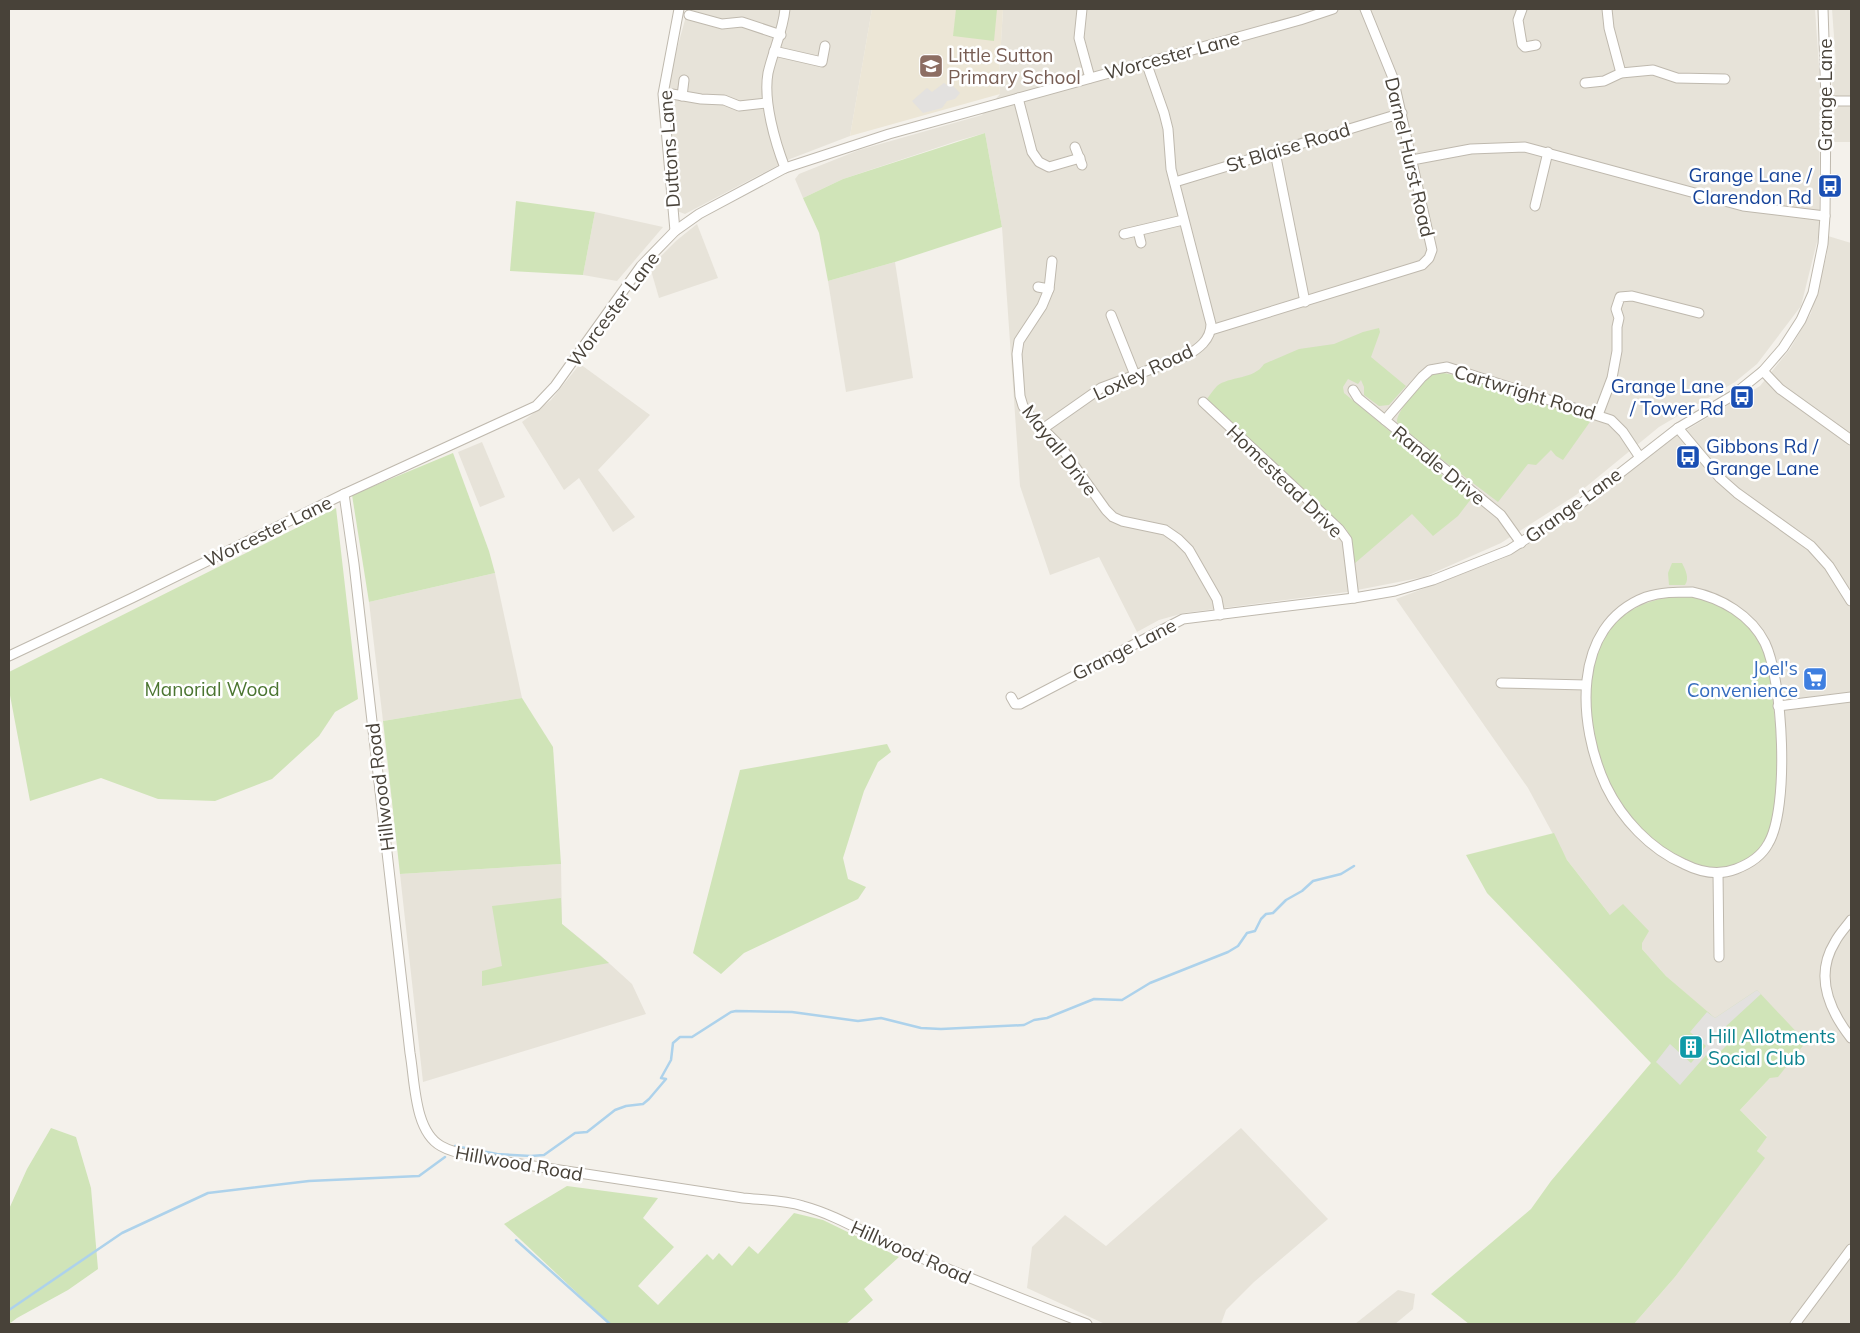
<svg xmlns="http://www.w3.org/2000/svg" width="1860" height="1333" font-family="Mulish,sans-serif">
	<style>
		.residential { fill: #e7e3d9 }
		.education { fill: #ece6d6 }
		.green { fill: #d0e4b8 }
		.parking { fill: #e3e1df }
		.lines { fill: none; stroke-linecap: round; stroke-linejoin: round }
		.stream { stroke: #add2eb; stroke-width: 2.5 }
		.street-casing { stroke: #bfb9ae; stroke-width: 11 }
		.street { stroke: #fff; stroke-width: 9 }
		.labels { text-anchor: middle; stroke-width: 5; stroke-linejoin: round; paint-order: stroke }
		.education-label { font-size: 19px; fill: #785e54; stroke: #fff; text-anchor: start }
		.street-label { font-size: 19px; fill: #484239; stroke: #fff }
		.transit-label { font-size: 19px; fill: #164399; stroke: #fff; text-anchor: end }
		.shop-label { font-size: 19px; fill: #366cbe; stroke: #fff; text-anchor: end }
		.park-label { font-size: 19px; fill: #4b7531; stroke: #fff }
		.culture-label { font-size: 19px; fill: #0d838f; stroke: #fff; text-anchor: start }
	</style>
	<rect width="100%" height="100%" fill="#f4f1eb"/>
	<g class="residential">
		<path d="M688 9H872L850 136 790 159 685 214 677 211 668 93 673 63Z"/>
		<path d="M1003 9H1815L1820 81 1819 234 1801 306 1757 364 1735 382 1659 427 1576 495 1501 543 1424 577 1347 592 1184 613 1159 620 1137 632 1099 557 1050 575 1020 486 1002 227 985 133 957 141 843 179 803 198 795 179 799 174 859 150 982 115 1000 94 999 76Z"/>
		<path d="M1832 9H1851V142H1830L1833 65 1836 64Z"/>
		<path d="M595 212 663 227 617 281 583 275Z"/>
		<path d="M697 224 718 278 659 298 650 267 676 241Z"/>
		<path d="M1828 236 1851 243V1324H1634L1675 1277 1764 1158 1757 1151 1767 1136 1740 1110 1770 1078 1715 1019 1666 976 1642 949V943L1610 915 1567 860 1528 788 1396 599 1504 558 1527 545 1584 508 1670 440 1760 386 1790 349 1811 313 1827 254Z"/>
		<path d="M895 262 913 378 846 392 828 281Z"/>
		<path d="M580 364 650 415 598 470 635 517 613 532 579 478 564 490 522 422 551 400Z"/>
		<path d="M482 442 505 497 480 507 458 452Z"/>
		<path d="M495 573 522 698 383 721 369 602Z"/>
		<path d="M561 864 562 924 599 954 632 984 646 1014 423 1082 400 874Z"/>
		<path d="M1241 1128 1328 1219 1254 1282 1226 1310 1221 1324H1105L1027 1288 1032 1247 1065 1215 1106 1246Z"/>
		<path d="M1398 1290 1415 1294 1413 1309 1395 1324H1355Z"/>
	</g>
	<path class="education" d="M872 9H1003L999 76 1000 94 850 136Z"/>
	<g class="green">
		<path d="M956 9H997L994 41 953 36Z"/>
		<path d="M985 133 1002 227 895 262 828 281 819 233 803 198 843 179Z"/>
		<path d="M516 201 595 212 583 275 510 271Z"/>
		<path d="M1379 328 1380 332 1371 357 1406 386 1389 405 1379 406 1364 395V387L1361 380 1358 384 1348 379 1343 387 1344 393 1471 499 1458 516 1433 536 1412 514 1354 564 1351 542 1347 530 1207 399C1210 395 1213 390 1217 386 1229 376 1254 380 1264 364L1299 349 1334 344 1363 332Z"/>
		<path d="M1438 372 1454 375 1592 419 1563 460 1556 456 1551 450 1536 465 1528 464 1498 502 1416 440 1397 422C1396 411 1426 375 1438 372Z"/>
		<path d="M453 453 489 551 495 573 369 602 352 495Z"/>
		<path d="M336 508 358 699 335 712 319 736 272 779 215 801 158 799 101 778 30 801 9 690V672Z"/>
		<path d="M1672 563H1682C1685 569 1690 578 1685 585H1669L1668 573Z"/>
		<path d="M1684 595C1692 596 1699 596 1707 598 1734 606 1759 634 1767 661 1772 677 1772 696 1774 713 1778 744 1779 776 1775 807 1773 830 1765 848 1745 860 1694 891 1629 826 1608 783 1592 749 1586 707 1593 669 1603 618 1637 600 1684 595Z"/>
		<path d="M522 698 553 747 561 864 400 874 383 721Z"/>
		<path d="M887 744 891 752 878 762 864 791 843 858 848 879 866 887 858 899 744 953 721 974 693 953 740 770Z"/>
		<path d="M1554 833 1567 860 1610 915 1623 904 1649 931 1642 943V949L1666 976 1715 1018 1757 990 1806 1042 1778 1077 1770 1078 1740 1110 1767 1137 1757 1151 1765 1158 1675 1277 1634 1324H1469L1431 1294 1531 1209 1551 1181 1651 1063 1487 893 1466 855Z"/>
		<path d="M561 898 562 924 609 963 482 986V971L502 966 492 906Z"/>
		<path d="M51 1128 76 1137 91 1188 98 1269 68 1290 17 1318 9 1324V1209L27 1169Z"/>
		<path d="M567 1186 658 1198 643 1218 674 1247 638 1286 658 1305 707 1254 713 1260 719 1253 732 1266 749 1246 758 1254 794 1213 823 1220 899 1257 864 1289 873 1300 846 1324H610L504 1224Z"/>
	</g>
	<g class="parking">
		<path d="M949 82 960 93 955 99 947 101 942 108 923 113 912 101 927 88 932 92 944 83 947 85Z"/>
		<path d="M1757 990 1761 994 1723 1029 1733 1039 1712 1060 1707 1054 1680 1085 1656 1062 1670 1044 1691 1063 1706 1046 1690 1032 1707 1012 1715 1018Z"/>
	</g>
	<g class="lines">
		<g class="stream">
			<path d="M455 1146 497 1154 531 1156 544 1155 575 1133 587 1132 615 1110 626 1106 643 1104 649 1099 666 1079 661 1078 671 1060 673 1043 680 1037H692L731 1012 736 1011 792 1012 858 1021 881 1018 921 1028 941 1029 1024 1025 1034 1020 1047 1018 1094 999 1122 1000 1150 983 1228 952 1238 946 1247 933 1255 931 1261 919 1266 914 1273 913 1286 900 1302 891 1313 881 1341 874 1354 866"/>
			<path d="M516 1240 610 1324"/>
			<path d="M9 1310 122 1233 208 1193 309 1181 419 1176 445 1157"/>
		</g>
		<defs>
			<g id="street">
				<path d="M785 9C783 31 773 51 768 73 763 101 775 142 785 168"/>
				<path d="M1082 9 1079 38 1090 78"/>
				<path d="M1522 9 1518 20 1522 44 1525 47 1536 45"/>
				<path d="M1607 9 1609 28 1621 73"/>
				<path d="M689 15 722 24 742 22 781 35"/>
				<path d="M774 51 822 62 825 46"/>
				<path d="M1585 83 1604 81 1621 73 1653 70 1677 78 1725 79"/>
				<path d="M672 94 701 99 724 100 739 106 767 103"/>
				<path d="M682 96 684 80"/>
				<path d="M1018 98 1032 152 1039 162 1049 167 1080 158"/>
				<path d="M1826 101H1851"/>
				<path d="M1075 147 1082 165"/>
				<path d="M1275 152 1305 302"/>
				<path d="M1412 160 1471 149 1525 147 1743 206 1825 216"/>
				<path d="M1175 182 1402 113"/>
				<path d="M1535 206 1548 152"/>
				<path d="M675 231 663 94 679 9"/>
				<path d="M1138 231 1141 243"/>
				<path d="M1124 234 1183 220"/>
				<path d="M1052 261 1049 289 1042 306 1019 341 1017 354 1020 396 1023 406 1031 417 1061 447 1106 510 1113 517 1122 521 1165 530 1178 539 1189 550 1217 599 1220 615"/>
				<path d="M1038 287 1049 289"/>
				<path d="M1111 315 1135 375"/>
				<path d="M1211 330 1422 265 1429 258 1432 250 1393 78 1365 9"/>
				<path d="M1763 371 1780 389 1851 440"/>
				<path d="M1353 390 1358 398 1501 515 1521 543"/>
				<path d="M1203 402 1339 529 1347 540 1354 598"/>
				<path d="M1598 415 1612 378 1617 351V327L1619 318 1616 309 1620 297 1632 296 1699 313"/>
				<path d="M1385 420 1422 377 1430 370 1447 367 1611 420 1623 432 1639 456"/>
				<path d="M1044 428 1101 388 1186 356C1198 349 1211 340 1211 324L1171 169 1168 129 1164 113 1146 62"/>
				<path d="M1678 428 1720 478 1737 493 1811 546 1829 566 1851 601"/>
				<path d="M344 494 354 564 410 1053C415 1081 414 1131 441 1146 453 1153 468 1155 481 1158L743 1198C763 1200 784 1200 803 1206 840 1216 872 1238 907 1252 967 1277 1027 1301 1087 1324"/>
				<path d="M1692 592C1721 598 1751 615 1765 643 1783 681 1790 808 1768 844 1761 857 1749 864 1736 869 1718 876 1700 872 1684 864 1650 849 1622 819 1606 786 1578 726 1570 626 1646 597 1661 592 1676 592 1692 592Z"/>
				<path d="M9 656 132 598 344 494 536 406 555 386 641 266 675 231 699 214 785 168 889 134 1300 20 1333 9"/>
				<path d="M1501 683 1586 685"/>
				<path d="M1011 697 1015 704H1020L1183 619 1354 598 1395 591 1433 580 1509 550 1583 502 1678 428 1732 396 1763 371 1783 348 1801 320 1813 293 1823 244 1825 216 1826 101 1823 9"/>
				<path d="M1778 706 1851 697"/>
				<path d="M1718 873 1719 957"/>
				<path d="M1851 920C1846 927 1839 934 1835 942 1814 976 1829 1010 1851 1038"/>
				<path d="M1795 1324 1851 1249"/>
			</g>
		</defs>
		<use href="#street" class="street-casing"/>
		<use href="#street" class="street"/>
	</g>
	<defs>
		<symbol id="school-square" viewBox="-11 -11 22 22"><rect x="-9" y="-9" width="18" height="18" rx="4" fill="#8d6e63" stroke="#fff"/><path d="M0-5L7-2L0 1L-7-2ZM-4 1L0 2.5L4 1V4Q0 6-4 4Z" fill="#fff"/></symbol>
		<symbol id="bus-square" viewBox="-11 -11 22 22"><rect x="-9" y="-9" width="18" height="18" rx="4" fill="#1a4fb4" stroke="#fff"/><path d="M-5-6H5V4H4V6H2V4H-2V6H-4V4H-5ZM-3.5-4V0h7V-4ZM-3.5 1.2v1.5H-2V1.2ZM2 1.2v1.5H3.5V1.2Z" fill="#fff"/></symbol>
		<symbol id="supermarket-square" viewBox="-11 -11 22 22"><rect x="-9" y="-9" width="18" height="18" rx="4" fill="#3f7fe0" stroke="#fff"/><path d="M-6-5.5h2.5l.6 2H6L4.5 2H-2.5L-4.4-4H-6ZM-1.5 3.2a1.3 1.3 0 1 0 .1 0ZM3 3.2a1.3 1.3 0 1 0 .1 0Z" fill="#fff"/></symbol>
		<symbol id="building-square" viewBox="-11 -11 22 22"><rect x="-9" y="-9" width="18" height="18" rx="4" fill="#0f9aa8" stroke="#fff"/><path d="M-4-6H4V6H1V3H-1V6H-4ZM-2.5-4.3h1.7v1.8h-1.7ZM.8-4.3h1.7v1.8H.8ZM-2.5-1h1.7V.8h-1.7ZM.8-1h1.7V.8H.8Z" fill="#fff"/></symbol>
	</defs>
	<g fill-rule="evenodd">
		<use href="#school-square" x="917" y="52" width="28" height="28"/>
		<use href="#bus-square" x="1816" y="172" width="28" height="28"/>
		<use href="#bus-square" x="1728" y="383" width="28" height="28"/>
		<use href="#bus-square" x="1674" y="443" width="28" height="28"/>
		<use href="#supermarket-square" x="1801" y="665" width="28" height="28"/>
		<use href="#building-square" x="1677" y="1033" width="28" height="28"/>
	</g>
	<g class="labels">
		<g class="education-label">
			<text x="948" y="62">Little Sutton<tspan x="948" dy="22">Primary School</tspan></text>
		</g>
		<g class="street-label">
			<text transform="translate(1172 55) rotate(-15)" y="7">Worcester Lane</text>
			<text transform="translate(1825 95) rotate(-90)" y="7">Grange Lane</text>
			<text transform="translate(1288 147) rotate(-17)" y="7">St Blaise Road</text>
			<text transform="translate(669 149) rotate(-94)" y="7">Duttons Lane</text>
			<text transform="translate(1410 157) rotate(77)" y="7">Darnel Hurst Road</text>
			<text transform="translate(613 309) rotate(-53)" y="7">Worcester Lane</text>
			<text transform="translate(1143 372) rotate(-25)" y="7">Loxley Road</text>
			<text transform="translate(1525 392) rotate(17)" y="7">Cartwright Road</text>
			<text transform="translate(1060 450) rotate(52)" y="7">Mayall Drive</text>
			<text transform="translate(1439 465) rotate(39)" y="7">Randle Drive</text>
			<text transform="translate(1285 481) rotate(44)" y="7">Homestead Drive</text>
			<text transform="translate(1573 505) rotate(-36)" y="7">Grange Lane</text>
			<text transform="translate(268 531) rotate(-26)" y="7">Worcester Lane</text>
			<text transform="translate(1124 649) rotate(-27)" y="7">Grange Lane</text>
			<text transform="translate(380 787) rotate(-97)" y="7">Hillwood Road</text>
			<text transform="translate(519 1163) rotate(10)" y="7">Hillwood Road</text>
			<text transform="translate(911 1252) rotate(24)" y="7">Hillwood Road</text>
		</g>
		<g class="transit-label">
			<text x="1812" y="182">Grange Lane /<tspan x="1812" dy="22">Clarendon Rd</tspan></text>
			<text x="1724" y="393">Grange Lane<tspan x="1724" dy="22">/ Tower Rd</tspan></text>
			<text x="1706" y="453" text-anchor="start">Gibbons Rd /<tspan x="1706" dy="22">Grange Lane</tspan></text>
		</g>
		<g class="shop-label">
			<text x="1798" y="675">Joel's<tspan x="1798" dy="22">Convenience</tspan></text>
		</g>
		<g class="park-label">
			<text x="212" y="696">Manorial Wood</text>
		</g>
		<g class="culture-label">
			<text x="1708" y="1043">Hill Allotments<tspan x="1708" dy="22">Social Club</tspan></text>
		</g>
	</g>
	<rect width="1860" height="1333" fill="none" stroke="#484239" stroke-width="20"/>
</svg>
